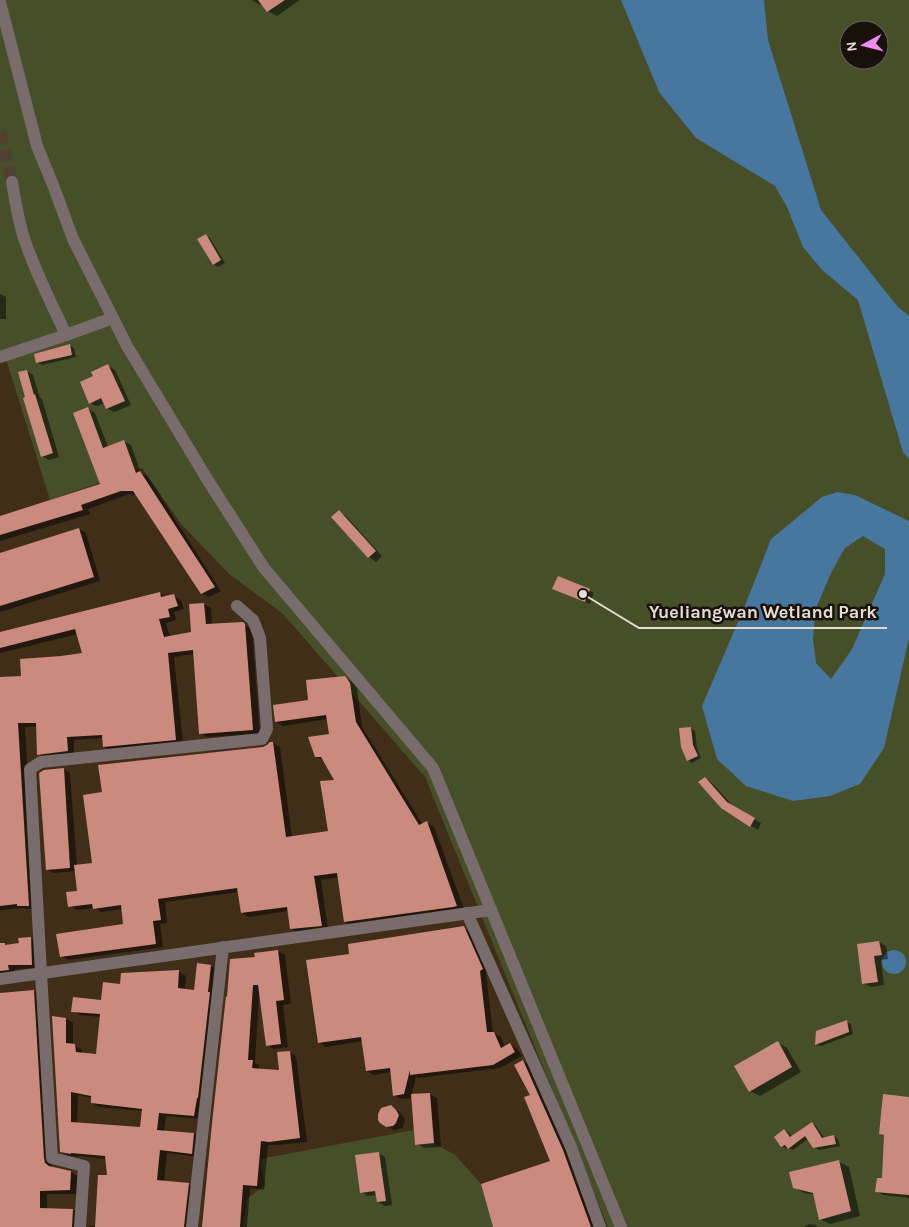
<svg xmlns="http://www.w3.org/2000/svg" width="909" height="1227" font-family="Karla,sans-serif">
	<style>
		.built { fill: #412e19 }
		.green { fill: #474f28; fill-rule: evenodd }
		.water { fill: #47769f; fill-rule: evenodd }
		.shadow { fill: #0007; fill-rule: evenodd }
		.building { fill: #ca8a7e; fill-rule: evenodd }
		.lines { fill: none; stroke-linecap: round; stroke-linejoin: round }
		.minor-tunnel { stroke: #4f4233; stroke-width: 12; stroke-dasharray: 12 6; stroke-linecap: butt }
		.minor { stroke: #786c6c; stroke-width: 12 }
		.leader { fill: none; stroke: #e5dcd2; stroke-width: 2 }
		.callout-dot { fill: #e5dcd2; stroke: #18110b; stroke-width: 2 }
		.callout-label { font-size: 18px; text-anchor: middle; font-weight: bold; fill: #e5dcd2; stroke: #18110b; stroke-width: 5; stroke-linejoin: round; paint-order: stroke }
	</style>
	<rect width="100%" height="100%" fill="#352717"/>
	<path class="built" d="M5 356 50 500 141 468 181 524 229 574 283 614 426 777 621 1227H0V357Z"/>
	<g class="green">
		<path d="M0 0H909V1227H608L425 777 283 614 229 574 181 524 142 468 50 500 5 356 0 357ZM849 30H879V60H849Z"/>
		<path d="M414 1130 415 1145 434 1143 455 1155 481 1184 493 1227H243L247 1199 265 1185 260 1159Z"/>
	</g>
	<g class="water">
		<path d="M621 0H764L768 40 821 210 897 306 909 316V459L903 452 858 300 822 270 803 247 787 207 775 186 696 138 659 92Z"/>
		<path d="M837 492 855 495 909 521V638L884 748 860 784 830 796 793 801 746 786 717 759 702 706 744 608 771 539 822 497ZM863 536 885 549V574L852 649 831 679 816 663 813 638 816 608 832 571 845 548Z"/>
		<circle cx="894" cy="962" r="12"/>
	</g>
	<g class="shadow">
		<path d="M251 0H300L277 16 268 11 262 3 260 5Z"/>
		<path d="M206 236 210 238 225 263 218 267 214 265Z"/>
		<path d="M0 294 6 297V319H0Z"/>
		<path d="M70 346 74 348 76 357 42 365 37 362Z"/>
		<path d="M108 366 115 370 131 405 114 412 107 408 105 403 97 406 90 403 94 377Z"/>
		<path d="M27 371 33 375 40 398 42 399 59 457 49 460 42 456Z"/>
		<path d="M88 409 95 413 108 447 124 441 131 445 141 473 148 477 221 591 209 597 202 593 137 495 129 494 88 509 90 514 0 541V517L101 485Z"/>
		<path d="M339 512 346 516 382 556 376 562 369 557 333 517Z"/>
		<path d="M79 529 86 533 100 581 0 612V554Z"/>
		<path d="M558 577 594 593 590 604 558 591Z"/>
		<path d="M159 593 167 597 174 596 181 600 184 609 174 612 176 620 166 623 170 638 193 633 204 604 211 608 212 625 242 623 252 629 260 734 207 737 200 733 194 654 174 657 183 743 112 751 104 747V738L74 740V755L45 758 38 754 37 726 25 727 36 909H25L23 908 0 910V678L22 677 83 654 78 634 0 653V633Z"/>
		<path d="M344 677 352 682 357 688 362 727 423 825 427 823 434 827 464 909 352 926 345 922 339 877 321 880 328 929 298 933 291 929 288 911 249 917 242 913 239 892 165 902 167 923 160 924 163 947 68 960 61 956 125 925 122 909 101 912 94 908 77 910 70 906 79 892 76 871 54 873 47 869 64 769 70 773 77 866 94 864 103 793 263 748 273 743 280 747 292 837 330 832 336 781 323 760 316 756 330 735 328 719 283 726 276 722 309 701Z"/>
		<path d="M691 728 695 731 697 748 701 758 692 763 688 760Z"/>
		<path d="M705 778 712 783 734 807 761 823 758 830 721 807Z"/>
		<path d="M464 928 471 932 489 973 486 974 493 1033 501 1037 505 1048 510 1045 517 1049 522 1056 500 1068 418 1078 416 1077 411 1098 401 1099 394 1095 391 1072 374 1075 367 1071 363 1041 326 1047 319 1042 350 955Z"/>
		<path d="M31 938 38 943 39 968 15 969 16 973 0 976V947L20 944Z"/>
		<path d="M879 942 886 946 888 959 881 960 884 985 871 987 863 983Z"/>
		<path d="M278 951 285 955 291 1004 283 1005 288 1047 274 1049 267 1045 259 994 255 1063 259 1065V1070L280 1072 289 1052 296 1056 307 1142 277 1145H268L264 1190 250 1188 247 1227H204L256 958Z"/>
		<path d="M211 966 218 970 201 1119 166 1116 164 1132 194 1134 201 1138 199 1157 167 1153 164 1182 188 1184 195 1188 191 1227H89V1226H97L108 1176 107 1159 78 1156V1157L68 1155 61 1151 53 1018 66 1019 73 1023V1045L82 1050V1054L98 1055 101 1017 80 1015 73 1011 102 1001 121 985 179 972 186 976 185 990 195 992ZM78 1095 92 1098V1103L99 1107 143 1111 141 1128 77 1124Z"/>
		<path d="M34 991 41 995 51 1163 52 1168 70 1172 77 1176V1194H47V1209L73 1210 80 1214 79 1227H0V994Z"/>
		<path d="M846 1022 851 1024 853 1034 821 1046 816 1044Z"/>
		<path d="M778 1043 787 1048 801 1072 760 1096 750 1091Z"/>
		<path d="M523 1061 530 1065 570 1155 596 1227H494L551 1162 531 1095Z"/>
		<path d="M430 1094 437 1098 441 1147 424 1148 417 1144 413 1096Z"/>
		<path d="M909 1098V1198L883 1195 876 1191 883 1180 885 1136 881 1134Z"/>
		<path d="M391 1107 398 1111 403 1116 405 1120 403 1127 400 1129 394 1130 381 1123Z"/>
		<path d="M812 1123 816 1126 824 1138 834 1136 838 1139 840 1146 819 1150 814 1147 808 1139 793 1150 788 1148 787 1149 782 1146 775 1137 784 1130 789 1133 792 1137Z"/>
		<path d="M378 1153 385 1157 392 1205 385 1206 378 1202 377 1195 368 1196 361 1192Z"/>
		<path d="M839 1162 849 1167 860 1216 830 1224 820 1219 815 1195 804 1193 794 1187Z"/>
		<path d="M809 1224 815 1225 818 1227H804Z"/>
	</g>
	<g class="building">
		<path d="M258 0H285L267 12Z"/>
		<path d="M206 234 221 260 213 265 197 239Z"/>
		<path d="M70 344 72 355 36 363 34 354Z"/>
		<path d="M108 364 125 401 106 409 101 398 89 404 80 382 93 376 91 372Z"/>
		<path d="M27 370 34 395 35 394 53 453 41 457 23 398 25 397 18 372Z"/>
		<path d="M88 407 103 448 124 440 136 473 140 471 215 587 201 594 133 491H121L81 505 83 510 0 535V516L100 484 73 413Z"/>
		<path d="M339 510 376 551 368 558 331 517Z"/>
		<path d="M79 528 94 577 0 606V553Z"/>
		<path d="M558 576 590 589 585 602 552 589Z"/>
		<path d="M160 592 161 597 174 594 178 606 168 609 170 617 159 619 164 637 191 632 189 604 204 603 206 624 243 622 245 624 253 730 199 734 193 650 168 653 176 740 103 747 102 735 67 737 68 751 37 755 36 723H18L29 906H17V904L0 906V677L21 676 20 659 61 656 82 653 75 629 0 648V632Z"/>
		<path d="M345 676 350 683 356 722 419 825 427 821 457 906 453 907 344 922 337 873 314 876 322 926 290 929 287 907 241 913 237 888 158 899 161 920 153 921 156 944 60 957 56 934 123 924 121 905 93 909 92 904 68 907 66 892 77 891 74 865 92 863 83 795 102 792 98 765 263 747 267 745 270 742H273L286 837 328 831 320 781 334 780 321 757H315L308 737 329 734 326 715 275 722 273 705 308 700 306 680Z"/>
		<path d="M691 727 693 745 698 756 687 761 681 747 679 728Z"/>
		<path d="M64 768 70 868 46 870 39 773 44 770Z"/>
		<path d="M705 777 727 802 755 818 750 827 721 808 698 782Z"/>
		<path d="M464 926 483 969 480 971 487 1032H494L501 1048 510 1043 515 1052 493 1065 410 1075V1070L404 1094 393 1096 390 1068 366 1071 361 1037 318 1043 306 960 349 954 348 944Z"/>
		<path d="M31 937 32 965H8L9 970 0 971V943H5V945L19 943 18 938Z"/>
		<path d="M879 941 882 955 874 956 878 982 862 984 857 944Z"/>
		<path d="M278 950 284 1000 276 1001 281 1044 266 1046 258 985H253L248 1060H253L252 1068 279 1070 277 1052 290 1051 300 1138 269 1142 261 1141 257 1186 243 1185 240 1227H202L212 1123 226 996 227 997 230 959 255 957 254 953Z"/>
		<path d="M197 963 211 965 208 992H210L198 1098H197L194 1116 159 1113 157 1130 194 1133 192 1154 160 1150 157 1180 189 1183 184 1227H95L98 1175H107L105 1156 71 1153V1154L60 1152 52 1016 66 1018V1043L75 1044 76 1052 96 1054 100 1014 71 1012 73 997 101 1000 103 982 120 984 121 973 179 970 178 988 194 990ZM71 1092 91 1096V1103L142 1109 140 1127 71 1122Z"/>
		<path d="M34 990 44 1158 45 1163 49 1166 71 1171 70 1190 40 1191V1208L73 1209 72 1227H0V993Z"/>
		<path d="M847 1020 849 1032 815 1045 816 1031Z"/>
		<path d="M778 1041 792 1067 749 1092 734 1066Z"/>
		<path d="M523 1060 563 1150 591 1227H493L481 1184 550 1161 524 1097 530 1095 514 1065Z"/>
		<path d="M430 1093 434 1143 415 1145 411 1094Z"/>
		<path d="M883 1094 909 1097V1195L875 1192 877 1178H882L884 1135 879 1134Z"/>
		<path d="M391 1105 396 1110 399 1115 396 1123 393 1126 386 1127 380 1123 378 1120V1114L381 1108Z"/>
		<path d="M812 1122 822 1138 834 1135 836 1144 813 1148 805 1136 788 1149 785 1145 781 1147 774 1137 784 1129 790 1137Z"/>
		<path d="M379 1152 386 1201 377 1202 375 1191 360 1193 355 1155Z"/>
		<path d="M839 1160 851 1211 819 1220 813 1193 793 1188 789 1172Z"/>
	</g>
	<g class="lines">
		<path class="minor-tunnel" d="M0 132 12 182"/>
		<g class="minor">
			<path d="M0 2 37 146 53 185 73 239 127 346 207 479 264 568 433 768 621 1227"/>
			<path d="M66 335 113 318"/>
			<path d="M0 357 66 335C51 302 34 270 23 235 18 218 15 200 12 182"/>
			<path d="M467 913 571 1147 600 1227"/>
			<path d="M0 979 491 910"/>
			<path d="M80 1227 84 1166 52 1158 41 973 30 769 41 762 262 739 267 729 260 638 253 620 237 606"/>
			<path d="M192 1227 223 947"/>
		</g>
	</g>
	<path class="leader" d="M583 594L639 628H887"/>
	<circle class="callout-dot" cx="583" cy="594" r="5"/>
	<g class="callout-label">
		<text x="763" y="618">Yueliangwan Wetland Park</text>
	</g>
	<g transform="translate(864 45) rotate(263)"><circle r="24" fill="#18110b" stroke="#6a625b"/>
	<path d="M0-4L9 19L0 12L-9 19Z" fill="#ef8bf6"/>
	<text y="-8" font-size="14" font-weight="bold" text-anchor="middle" fill="#e5dcd2">N</text>
	</g>
</svg>
